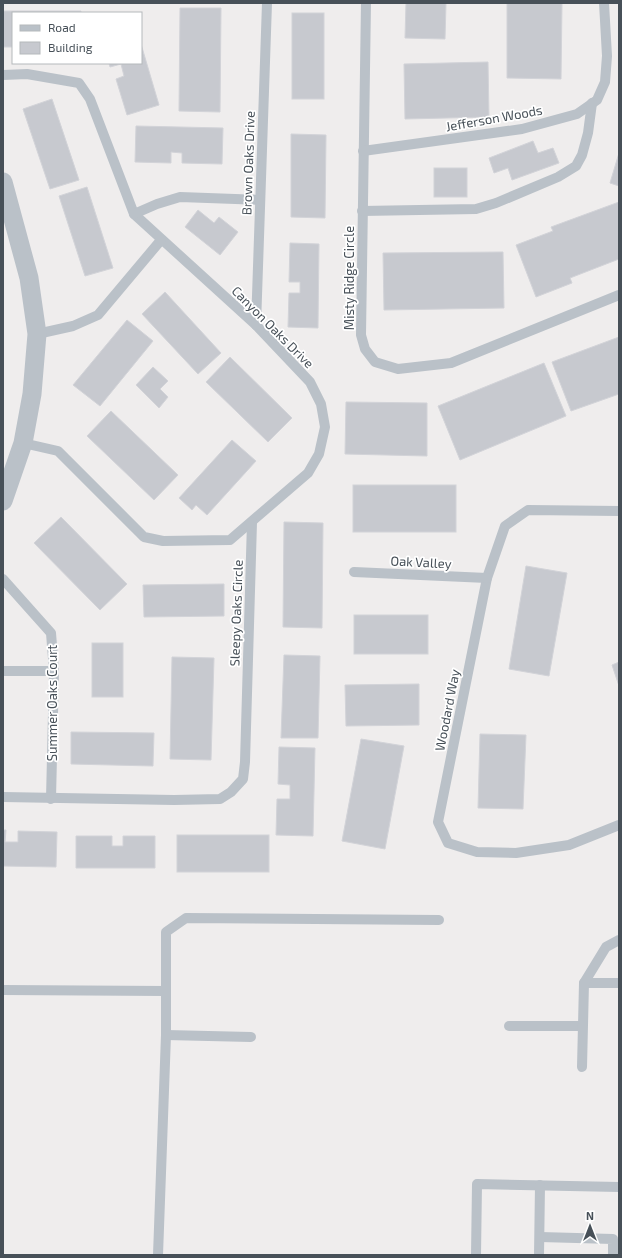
<svg xmlns="http://www.w3.org/2000/svg" width="622" height="1258" font-family="'Exo 2',sans-serif">
	<style>
		.building { fill: #c7c9cf; stroke: #d2d3d8 }
		.lines { fill: none; stroke-linecap: round; stroke-linejoin: round }
		.service { stroke: #bac1c8; stroke-width: 10 }
		.minor { stroke: #bac1c8; stroke-width: 19 }
		.labels { text-anchor: middle; stroke-width: 3.5; stroke-linejoin: round; paint-order: stroke }
		.street-label { font-size: 13px; fill: #475058; stroke: #fff }
	</style>
	<rect width="100%" height="100%" fill="#efeded"/>
	<g class="building">
		<path d="M406 3H446L445 39 405 38Z"/>
		<path d="M507 3H562L561 79 507 78Z"/>
		<path d="M180 8H221L220 112 179 111Z"/>
		<path d="M3 11H81V13H13V47H3Z"/>
		<rect x="292" y="13" width="32" height="86"/>
		<path d="M141 44 159 105 127 115 116 79 124 76 121 64 110 67 109 63H141Z"/>
		<path d="M488 62 489 117 405 119 404 64Z"/>
		<path d="M52 99 79 180 50 189 23 109Z"/>
		<path d="M136 126 223 128 222 164 182 163V153L171 152V163L135 162Z"/>
		<path d="M291 134 326 135 325 218 291 217Z"/>
		<path d="M533 141 538 153 553 148 559 163 512 180 508 168 494 173 489 158Z"/>
		<path d="M619 153V186L610 183Z"/>
		<rect x="434" y="168" width="33" height="29"/>
		<path d="M87 187 113 268 85 276 59 196Z"/>
		<path d="M619 202V259L570 278 572 283 536 297 516 245 553 231 551 227Z"/>
		<path d="M198 210 214 223 219 217 238 232 220 255 185 227Z"/>
		<path d="M290 243 319 244 318 328 288 327 289 293H300V282H289Z"/>
		<path d="M503 252 504 308 384 310 383 253Z"/>
		<path d="M165 292 221 353 198 374 142 314Z"/>
		<path d="M127 320 153 341 100 406 73 385Z"/>
		<path d="M619 337V394L571 411 552 362Z"/>
		<path d="M230 357 292 418 268 442 206 382Z"/>
		<path d="M544 363 566 416 460 460 438 406Z"/>
		<path d="M153 367 168 381 160 389 168 397 159 408 136 385Z"/>
		<path d="M346 402 427 403V456L345 454Z"/>
		<path d="M111 411 178 475 154 500 87 436Z"/>
		<path d="M232 440 256 461 207 515 196 505 192 510 179 498Z"/>
		<rect x="353" y="485" width="103" height="47"/>
		<path d="M61 517 127 584 100 610 34 543Z"/>
		<path d="M284 522 323 523 322 628 283 627Z"/>
		<path d="M526 566 567 573 549 676 509 669Z"/>
		<path d="M224 584V616L144 617 143 585Z"/>
		<rect x="354" y="615" width="74" height="39"/>
		<rect x="92" y="643" width="31" height="54"/>
		<path d="M284 655 320 656 318 738H281Z"/>
		<path d="M172 657 214 658 211 760 170 759Z"/>
		<path d="M619 662V686L612 665Z"/>
		<path d="M419 684V725L346 726 345 685Z"/>
		<path d="M71 732 154 733 153 766 71 764Z"/>
		<path d="M480 734 526 735 523 809 478 808Z"/>
		<path d="M361 739 404 746 385 849 342 841Z"/>
		<path d="M279 747 315 748 313 836 276 835 277 799H290V785L278 784Z"/>
		<path d="M3 830H6L5 842H18V831L57 832 56 867 3 866Z"/>
		<rect x="177" y="835" width="92" height="37"/>
		<path d="M76 836H112V846H123V836H155V868H76Z"/>
	</g>
	<g class="lines">
		<g class="service">
			<path d="M366 3 361 335 365 349 375 362 398 369 451 363 619 295"/>
			<path d="M3 75 27 74 79 83 90 99 134 214 256 325 310 382 321 404 325 427 319 454 308 473 230 540 163 541 144 537 58 451 23 443"/>
			<path d="M363 151 522 129 577 114 597 100 605 82 607 56 604 3"/>
			<path d="M362 211 476 209 496 203 558 177 576 166 582 155 588 133 592 103"/>
			<path d="M134 214 157 204 180 197 260 200"/>
			<path d="M256 325 267 3"/>
			<path d="M37 334 73 326 98 315 161 240"/>
			<path d="M619 511 528 510 505 526 487 578 438 822 448 843 477 852 516 853 569 845 619 825"/>
			<path d="M354 572 487 578"/>
			<path d="M3 579 51 633 54 671 51 799"/>
			<path d="M3 671H54"/>
			<path d="M3 797 174 800 220 799 231 792 243 779 245 762 252 522"/>
			<path d="M584 983H619"/>
			<path d="M3 990 166 991"/>
			<path d="M509 1026H582"/>
			<path d="M166 1035 251 1037"/>
			<path d="M582 1067 584 983 606 947 619 940"/>
			<path d="M540 1237 613 1239V1255"/>
			<path d="M158 1255 166 1035V932L186 918 439 920"/>
			<path d="M476 1255 477 1184 619 1187"/>
			<path d="M539 1255 540 1185"/>
		</g>
		<path class="minor" d="M3 182 29 278 37 334 32 394 23 443 3 501"/>
	</g>
	<g class="labels">
		<g class="street-label">
			<text transform="translate(494 118) rotate(-10)" y="5">Jefferson Woods</text>
			<text transform="translate(248 163) rotate(-88)" y="5">Brown Oaks Drive</text>
			<text transform="translate(349 278) rotate(-90)" y="5">Misty Ridge Circle</text>
			<text transform="translate(273 327) rotate(45)" y="5">Canyon Oaks Drive</text>
			<text transform="translate(421 562) rotate(3)" y="5">Oak Valley</text>
			<text transform="translate(236 613) rotate(-88)" y="5">Sleepy Oaks Circle</text>
			<text transform="translate(52 703) rotate(-90)" y="5">Summer Oaks Court</text>
			<text transform="translate(447 710) rotate(-79)" y="5">Woodard Way</text>
		</g>
	</g>
	<rect width="622" height="1258" fill="none" stroke="#475058" stroke-width="8"/>
	<rect x="12" y="12" width="130" height="52" fill="#ffffff" stroke="#b5b9bc"/>
	<rect x="20" y="25" width="20" height="6" fill="#bac1c8" stroke="#b5b9bc"/>
	<text x="48" y="32" font-size="12" fill="#475058">Road</text>
	<rect x="20" y="42" width="20" height="12" fill="#c7c9cf" stroke="#b5b9bc"/>
	<text x="48" y="52" font-size="12" fill="#475058">Building</text>
	<g transform="translate(590 1226)" stroke="#ffffff" stroke-width="3" paint-order="stroke">
	<path d="M0-3L7 15L0 10L-7 15Z" fill="#475058"/>
	<text y="-6" font-size="11" font-weight="bold" text-anchor="middle" fill="#475058">N</text>
	</g>
</svg>
